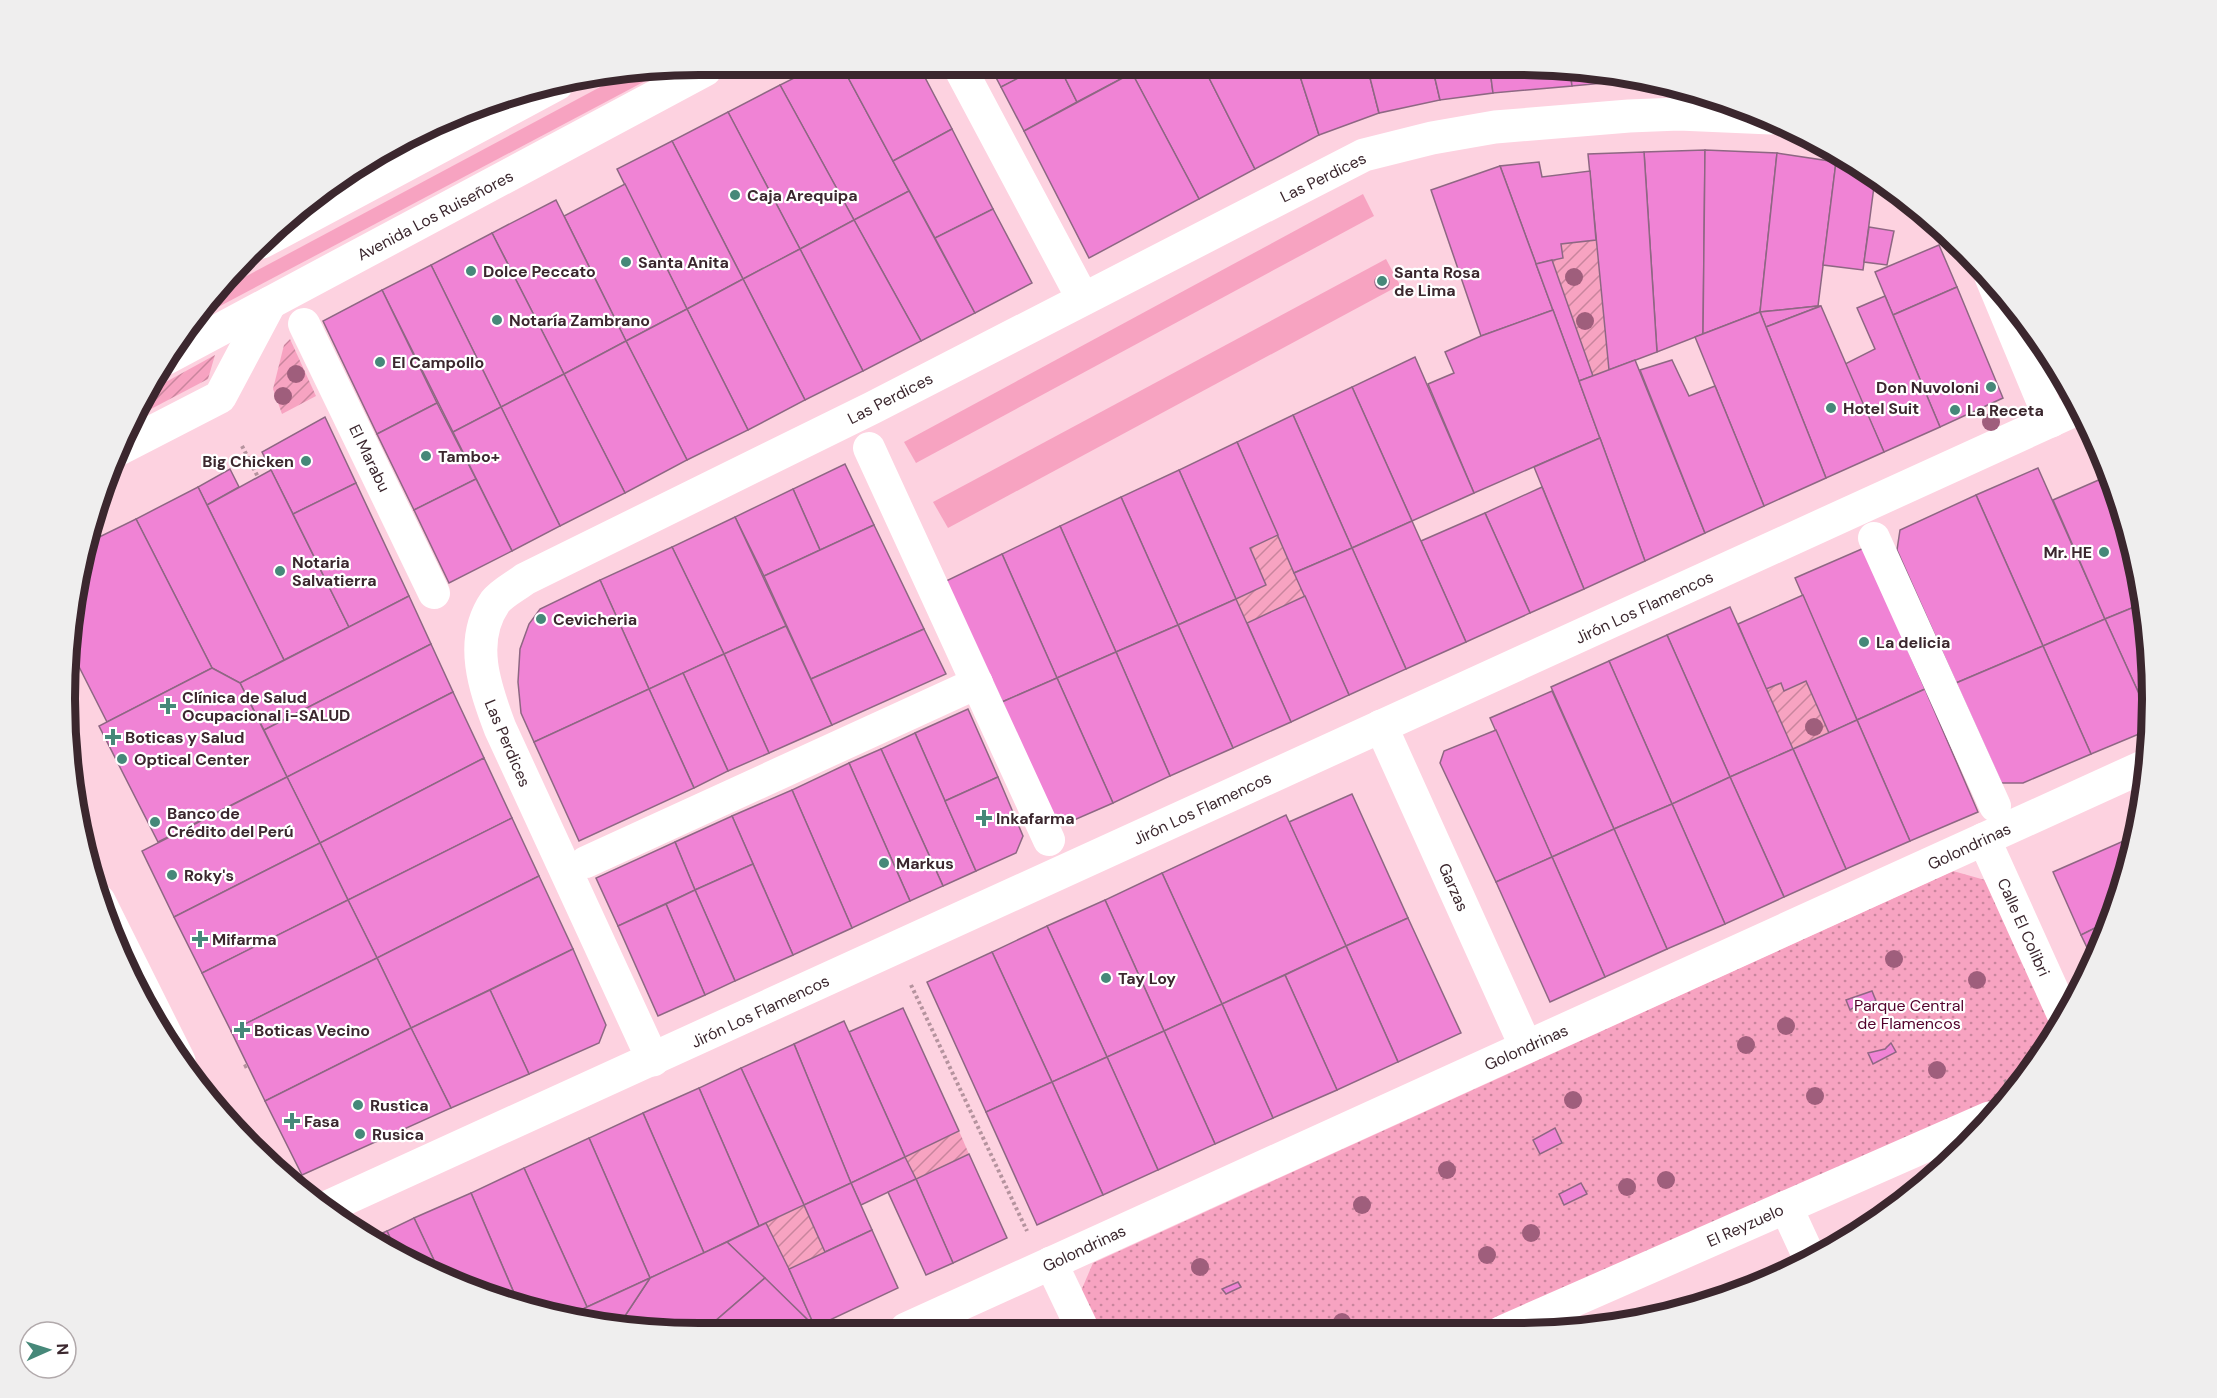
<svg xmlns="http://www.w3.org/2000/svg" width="2217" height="1398" font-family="'DM Sans',sans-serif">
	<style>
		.grass { fill: #f7a3c1 }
		.park { fill: url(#park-dots) }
		.garden { fill: url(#garden-furrows) }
		.building { fill: #f083d5; stroke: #8e6783; stroke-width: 1.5 }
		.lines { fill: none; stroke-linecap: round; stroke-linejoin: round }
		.path { stroke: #b5939e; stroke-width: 4; stroke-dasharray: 3 3; stroke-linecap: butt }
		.pedestrian { stroke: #fff; stroke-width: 32 }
		.minor { stroke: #fff; stroke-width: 33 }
		.secondary { stroke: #fff; stroke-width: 33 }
		.tree { fill: #9f5e7c }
		.poi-dot { fill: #468879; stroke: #fff; stroke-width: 2 }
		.labels { text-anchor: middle; stroke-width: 4.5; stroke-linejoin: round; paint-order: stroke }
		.street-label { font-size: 16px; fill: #3b272e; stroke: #fff }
		.poi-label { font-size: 16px; font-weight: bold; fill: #3b272e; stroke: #fff; text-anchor: start }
		.park-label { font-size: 16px; fill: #52002b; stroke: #fff }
		.rim { fill: none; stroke: #3b272e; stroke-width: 8 }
	</style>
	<defs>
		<pattern id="park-dots" width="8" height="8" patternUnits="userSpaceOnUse" patternTransform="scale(1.5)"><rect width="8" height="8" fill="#f7a3c1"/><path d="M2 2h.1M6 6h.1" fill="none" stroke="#c9859d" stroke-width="1.8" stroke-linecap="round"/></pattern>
		<pattern id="garden-furrows" width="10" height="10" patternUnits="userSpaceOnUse" patternTransform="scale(1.5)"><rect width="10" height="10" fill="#f7a3c1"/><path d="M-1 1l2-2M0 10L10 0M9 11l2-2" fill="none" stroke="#c9859d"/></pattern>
	</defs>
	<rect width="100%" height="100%" fill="#fdd2e0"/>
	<g class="grass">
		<path d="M632 70H666L190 322 213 294Z"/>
		<path d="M461 115 458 116 329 185 346 172Z"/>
		<path d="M1363 194 1374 216 916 463 904 442Z"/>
		<path d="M1386 259 1400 285 948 528 933 502Z"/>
	</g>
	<path class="park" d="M1953 871 1985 880 2056 1029 2017 1089 1466 1332 1099 1330 1081 1291 1093 1263Z"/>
	<g class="garden">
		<path d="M1596 240 1609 370 1593 376 1552 260 1563 258 1561 244Z"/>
		<path d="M290 339 316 396 282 414 273 389 284 345Z"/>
		<path d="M215 355 208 379 132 419 144 394Z"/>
		<path d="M1278 535 1305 596 1247 623 1236 599 1266 585 1250 548Z"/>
		<path d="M1806 681 1829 733 1793 749 1766 689 1781 683 1785 691Z"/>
		<path d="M959 1131 969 1154 916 1179 905 1157Z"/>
		<path d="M804 1205 825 1252 789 1269 766 1223Z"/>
	</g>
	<g class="building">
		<path d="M810 70H844L909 191 854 220 780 85Z"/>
		<path d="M844 70H921L952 129 893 161Z"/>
		<path d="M992 70H1034L1001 87Z"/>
		<path d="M1034 70H1061L1077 102 1024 131 1001 87Z"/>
		<path d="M1061 70H1130L1132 73 1077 102Z"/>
		<path d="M1137 70H1205L1255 169 1199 199 1132 73Z"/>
		<path d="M1205 70H1298L1319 135 1255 169Z"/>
		<path d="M1298 70H1368L1379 113 1319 135Z"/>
		<path d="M1368 70H1433L1440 100 1379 113Z"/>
		<path d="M1433 70H1490L1493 93 1440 100Z"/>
		<path d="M1490 70H1570L1572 86 1493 93Z"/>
		<path d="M1570 70H1600L1637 80 1572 86Z"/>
		<path d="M1132 73 1199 199 1089 258 1024 131Z"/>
		<path d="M780 85 854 220 800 249 728 112Z"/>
		<path d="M728 112 800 249 743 279 672 141Z"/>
		<path d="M952 129 993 209 935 238 893 161Z"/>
		<path d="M672 141 743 279 687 309 617 169Z"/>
		<path d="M1705 150 1703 334 1657 352 1644 152Z"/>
		<path d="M1705 150 1777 153 1760 312 1703 334Z"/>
		<path d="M1644 152 1657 352 1609 370 1588 154Z"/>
		<path d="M1777 153 1836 162 1818 306 1760 312Z"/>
		<path d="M1539 162 1542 177 1590 171 1596 240 1561 244 1563 258 1536 264 1500 166Z"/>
		<path d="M1836 162 1850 164 1875 179 1863 270 1823 265Z"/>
		<path d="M1500 166 1553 310 1481 336 1431 190Z"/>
		<path d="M625 184 687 309 626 341 564 216Z"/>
		<path d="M909 191 975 313 921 341 854 220Z"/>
		<path d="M556 200 626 341 564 374 492 233Z"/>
		<path d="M993 209 1032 283 975 313 935 238Z"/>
		<path d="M854 220 921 341 863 371 800 249Z"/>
		<path d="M1869 227 1894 231 1887 265 1864 262Z"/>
		<path d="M492 233 564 374 501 407 431 265Z"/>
		<path d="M1939 245 1957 287 1893 315 1875 272Z"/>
		<path d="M800 249 863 371 805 400 743 279Z"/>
		<path d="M1552 260 1593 376 1579 381 1536 264Z"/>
		<path d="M431 265 501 407 453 432 382 290Z"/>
		<circle cx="1382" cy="282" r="7"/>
		<path d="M743 279 805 400 748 430 687 309Z"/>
		<path d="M1957 287 2003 398 1940 427 1893 315Z"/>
		<path d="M382 290 437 403 377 434 323 321Z"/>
		<path d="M1885 296 1940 427 1884 452 1845 364 1875 349 1857 308Z"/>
		<path d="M1818 306H1821L1766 327 1760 312Z"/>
		<path d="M1821 306 1884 452 1826 478 1766 327Z"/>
		<path d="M687 309 748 430 687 460 626 341Z"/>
		<path d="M1553 310 1600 438 1474 493 1428 384 1454 373 1445 352 1481 336Z"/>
		<path d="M1760 312 1826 478 1764 506 1695 337Z"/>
		<path d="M626 341 687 460 625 493 564 374Z"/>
		<path d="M1415 357 1474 493 1412 521 1352 387Z"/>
		<path d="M1635 360 1705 533 1645 561 1579 381Z"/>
		<path d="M1672 360 1689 396 1715 386 1764 506 1705 533 1640 370Z"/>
		<path d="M564 374 625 493 560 526 501 407Z"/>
		<path d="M1352 387 1412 521 1352 548 1293 415Z"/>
		<path d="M437 403 476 479 414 510 377 434Z"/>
		<path d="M501 407 560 526 512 551 453 432Z"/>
		<path d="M1293 415 1352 548 1294 573 1237 442Z"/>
		<path d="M325 417 356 483 293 514 262 452Z"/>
		<path d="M1600 438 1645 561 1584 589 1534 467Z"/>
		<path d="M1237 442 1278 535 1250 548 1266 585 1236 599 1179 470Z"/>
		<path d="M845 464 874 525 820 550 793 489Z"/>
		<path d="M2038 468 2105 619 2043 646 1976 495Z"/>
		<path d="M230 469 239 487 207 505 198 487Z"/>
		<path d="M271 470 349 627 284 660 207 505Z"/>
		<path d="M1179 470 1236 599 1178 625 1121 497Z"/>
		<path d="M2110 475 2119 495 2144 603 2105 619 2053 500Z"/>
		<path d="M476 479 512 551 449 583 414 510Z"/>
		<path d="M356 483 409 596 349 627 293 514Z"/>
		<path d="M198 487 284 660 240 683 212 668 136 519Z"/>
		<path d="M1542 487 1584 589 1530 613 1485 513Z"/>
		<path d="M793 489 820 550 764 576 735 517Z"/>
		<path d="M1976 495 2043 646 1956 683 1897 550 1900 530Z"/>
		<path d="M1121 497 1178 625 1116 652 1060 526Z"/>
		<path d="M1485 513 1530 613 1466 642 1421 541Z"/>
		<path d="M735 517 786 626 724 654 672 547Z"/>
		<path d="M136 519 212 668 107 722 68 645 89 542Z"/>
		<path d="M1412 521 1466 642 1406 669 1352 548Z"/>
		<path d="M874 525 924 629 811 679 764 576Z"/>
		<path d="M1060 526 1116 652 1057 678 1002 554Z"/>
		<path d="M672 547 724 654 649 689 600 580Z"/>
		<path d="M1352 548 1406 669 1349 695 1294 573Z"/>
		<path d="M1864 548 1925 689 1857 720 1795 578Z"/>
		<path d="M1002 554 1057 678 1002 702 946 581Z"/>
		<path d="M600 580 649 689 534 742 521 713 518 682 520 649 529 624 540 609Z"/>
		<path d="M1803 595 1857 720 1829 733 1806 681 1784 691 1781 683 1766 689 1738 624Z"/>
		<path d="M409 596 431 644 264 730 240 683Z"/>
		<path d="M1305 596 1349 695 1291 722 1247 623Z"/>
		<path d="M1236 599 1291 722 1233 748 1178 625Z"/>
		<path d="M2144 603 2147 617 2150 718 2105 619Z"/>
		<path d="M1730 607 1793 749 1730 777 1667 635Z"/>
		<path d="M2105 619 2150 718 2151 729 2091 754 2043 646Z"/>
		<path d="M1178 625 1233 748 1170 776 1116 652Z"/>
		<path d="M786 626 832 725 769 753 724 654Z"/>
		<path d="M924 629 946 674 832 725 811 679Z"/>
		<path d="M1667 635 1730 777 1672 804 1609 661Z"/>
		<path d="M431 644 453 692 287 777 264 730Z"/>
		<path d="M2043 646 2091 754 2023 783H2001L1956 683Z"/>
		<path d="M1116 652 1170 776 1113 803 1057 678Z"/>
		<path d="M724 654 769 753 728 771 683 673Z"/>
		<path d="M1609 661 1672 804 1614 829 1551 687Z"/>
		<path d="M212 668 240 683 287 777 158 842 99 726Z"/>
		<path d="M683 673 728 771 694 788 649 689Z"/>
		<path d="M1057 678 1113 803 1065 824 1051 816 1002 702Z"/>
		<path d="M649 689 694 788 579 841 534 742Z"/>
		<path d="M1925 689 1978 812 1910 841 1857 720Z"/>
		<path d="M1552 691 1614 829 1552 857 1490 718Z"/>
		<path d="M453 692 484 758 320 843 287 777Z"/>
		<path d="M968 709 998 777 945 801 915 733Z"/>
		<path d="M1857 720 1910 841 1846 869 1793 749Z"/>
		<path d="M1496 730 1552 857 1496 882 1440 763 1444 751Z"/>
		<path d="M915 733 976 871 943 886 881 749Z"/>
		<path d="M881 749 943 886 910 901 849 763Z"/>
		<path d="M1793 749 1846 869 1784 897 1730 777Z"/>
		<path d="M484 758 512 818 348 900 320 843Z"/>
		<path d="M849 763 910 901 852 928 792 790Z"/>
		<path d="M287 777 320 843 174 917 142 851Z"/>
		<path d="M998 777 1023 836 1016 853 976 871 945 801Z"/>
		<path d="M1730 777 1784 897 1725 924 1672 804Z"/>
		<path d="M792 790 852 928 793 955 732 816Z"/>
		<path d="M1352 794 1408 918 1346 946 1289 822Z"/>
		<path d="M1672 804 1725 924 1667 949 1614 829Z"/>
		<path d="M1286 815 1346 946 1222 1004 1162 873Z"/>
		<path d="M732 816 753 864 695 890 675 842Z"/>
		<path d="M512 818 539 876 377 958 348 900Z"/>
		<path d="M1614 829 1667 949 1605 977 1552 857Z"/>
		<path d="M2135 836 2131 864 2109 921 2081 935 2053 872Z"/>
		<path d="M675 842 695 890 618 926 596 878Z"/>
		<path d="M320 843 348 900 202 973 174 917Z"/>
		<path d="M1552 857 1605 977 1550 1002 1496 882Z"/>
		<path d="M753 864 793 955 735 981 695 890Z"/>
		<path d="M1162 873 1222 1004 1164 1031 1105 900Z"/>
		<path d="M539 876 573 949 411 1028 377 958Z"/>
		<path d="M695 890 735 981 705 995 666 904Z"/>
		<path d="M348 900 377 958 231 1031 202 973Z"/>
		<path d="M1105 900 1164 1031 1107 1057 1047 926Z"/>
		<path d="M666 904 705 995 658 1016 618 926Z"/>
		<path d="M1408 918 1461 1033 1398 1062 1346 946Z"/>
		<path d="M2109 921 2094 962 2081 935Z"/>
		<path d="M1047 926 1107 1057 1052 1082 992 952Z"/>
		<path d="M1346 946 1398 1062 1337 1090 1285 975Z"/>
		<path d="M573 949 606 1025 599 1043 529 1074 490 990Z"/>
		<path d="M992 952 1052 1082 986 1112 927 982Z"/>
		<path d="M377 958 411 1028 265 1101 231 1031Z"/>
		<path d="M1285 975 1337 1090 1273 1118 1222 1004Z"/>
		<path d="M490 990 529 1074 451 1108 411 1028Z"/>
		<path d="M1872 991 1876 1001 1861 1003 1850 1010 1846 1000Z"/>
		<path d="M1222 1004 1273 1118 1215 1144 1164 1031Z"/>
		<path d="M903 1008 959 1131 905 1157 849 1032Z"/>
		<path d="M844 1021 905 1157 851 1183 794 1044Z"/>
		<path d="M411 1028 451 1108 302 1175 265 1101Z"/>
		<path d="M1164 1031 1215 1144 1158 1170 1107 1057Z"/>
		<path d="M1891 1043 1896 1052 1873 1064 1868 1053 1885 1049Z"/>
		<path d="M794 1044 851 1183 804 1205 741 1068Z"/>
		<path d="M1107 1057 1158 1170 1103 1195 1052 1082Z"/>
		<path d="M741 1068 804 1205 759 1226 699 1088Z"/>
		<path d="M1052 1082 1103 1195 1037 1225 986 1112Z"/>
		<path d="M699 1088 759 1226 704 1253 643 1113Z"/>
		<path d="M643 1113 704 1253 650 1278 589 1138Z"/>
		<path d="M1555 1128 1562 1143 1540 1154 1533 1140Z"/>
		<path d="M589 1138 650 1278 587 1307 524 1168Z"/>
		<path d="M969 1154 1007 1238 953 1263 916 1179Z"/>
		<path d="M905 1157 916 1179 861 1205 851 1183Z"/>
		<path d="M524 1168 587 1307 570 1316 518 1302 471 1193Z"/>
		<path d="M916 1179 953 1263 926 1275 888 1192Z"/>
		<path d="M851 1183 872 1230 825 1252 804 1205Z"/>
		<path d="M1581 1183 1587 1194 1564 1205 1559 1194Z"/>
		<path d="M471 1193 514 1293 504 1298 456 1285 442 1277 414 1218Z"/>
		<path d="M414 1218 441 1275 439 1276 396 1251 387 1231Z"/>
		<path d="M766 1223 789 1269 815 1327 727 1242Z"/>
		<path d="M872 1230 898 1288 815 1327 789 1269Z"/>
		<path d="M387 1231 396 1251 373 1237Z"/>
		<path d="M727 1242 765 1278 713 1323 711 1329 617 1328 650 1278Z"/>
		<path d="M1770 1271 1773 1278 1676 1313Z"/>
		<path d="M650 1278 617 1328 570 1316 587 1307Z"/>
		<path d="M765 1278 815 1327 814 1329H711L713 1323Z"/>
		<path d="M1238 1282 1241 1287 1226 1294 1222 1289Z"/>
		<path d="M514 1293 518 1302 504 1298Z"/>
	</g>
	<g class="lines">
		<g class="path">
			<path d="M242 446 258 477"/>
			<path d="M911 985 1027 1231"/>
			<path d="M244 1067 248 1065"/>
			<path d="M2004 1082 2030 1071"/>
			<path d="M1451 1332 1464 1326"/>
		</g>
		<g class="pedestrian">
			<path d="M304 324 434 593"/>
			<path d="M869 448 1049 840"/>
			<path d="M1874 538 1995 806"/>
			<path d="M586 862 977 683"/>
		</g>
		<g class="minor">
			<path d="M961 70 1083 299"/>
			<path d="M1991 277 2051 421"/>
			<path d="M119 449 220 397 270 303"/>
			<path d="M1381 726 1526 1047"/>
			<path d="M1984 839 2064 1016"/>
			<path d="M99 901 179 1061"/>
			<path d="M653 1060 500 728C485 688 468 641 495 602 502 593 516 586 525 579L872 408 1364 155 1432 138 1495 127 1629 116 1679 114 1771 118"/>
			<path d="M1786 1207 1811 1261"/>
			<path d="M323 1209 2079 408"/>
			<path d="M1051 1263 1083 1330"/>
			<path d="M906 1329 2147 765"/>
			<path d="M1502 1332 1989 1118"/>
		</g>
		<g class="secondary">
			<path d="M262 242 557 84"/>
			<path d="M165 359 705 70"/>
		</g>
	</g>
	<g class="tree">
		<circle cx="1574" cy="277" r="9"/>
		<circle cx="1585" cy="321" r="9"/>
		<circle cx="296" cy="374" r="9"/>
		<circle cx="283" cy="396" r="9"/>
		<circle cx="1991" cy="422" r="9"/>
		<circle cx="1814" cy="727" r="9"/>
		<circle cx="1894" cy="959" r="9"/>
		<circle cx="1977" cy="980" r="9"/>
		<circle cx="1786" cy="1026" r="9"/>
		<circle cx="1746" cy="1045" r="9"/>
		<circle cx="1937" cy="1070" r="9"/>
		<circle cx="1815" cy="1096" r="9"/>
		<circle cx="1573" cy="1100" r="9"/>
		<circle cx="1447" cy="1170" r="9"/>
		<circle cx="1666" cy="1180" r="9"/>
		<circle cx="1627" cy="1187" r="9"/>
		<circle cx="1362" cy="1205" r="9"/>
		<circle cx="1531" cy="1233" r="9"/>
		<circle cx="1487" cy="1255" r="9"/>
		<circle cx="1200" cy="1267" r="9"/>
		<circle cx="1342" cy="1322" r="9"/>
	</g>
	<g class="poi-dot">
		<circle cx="735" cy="195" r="6"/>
		<circle cx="626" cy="262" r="6"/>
		<circle cx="471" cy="271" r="6"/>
		<circle cx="1382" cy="281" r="6"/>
		<circle cx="497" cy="320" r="6"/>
		<circle cx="380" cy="362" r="6"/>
		<circle cx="1991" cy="387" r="6"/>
		<circle cx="1831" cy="408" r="6"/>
		<circle cx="1955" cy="410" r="6"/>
		<circle cx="426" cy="456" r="6"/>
		<circle cx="306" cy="461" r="6"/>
		<circle cx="2104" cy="552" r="6"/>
		<circle cx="280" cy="571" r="6"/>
		<circle cx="541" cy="619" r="6"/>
		<circle cx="1864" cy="642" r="6"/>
		<path d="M165 697h6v6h6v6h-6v6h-6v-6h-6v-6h6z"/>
		<path d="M110 728h6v6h6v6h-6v6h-6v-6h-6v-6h6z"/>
		<circle cx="122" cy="759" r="6"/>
		<path d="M981 809h6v6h6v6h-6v6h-6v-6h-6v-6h6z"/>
		<circle cx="155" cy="822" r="6"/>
		<circle cx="884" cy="863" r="6"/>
		<circle cx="172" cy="875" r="6"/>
		<path d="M197 930h6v6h6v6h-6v6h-6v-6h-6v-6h6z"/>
		<circle cx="1106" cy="978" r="6"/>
		<path d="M239 1021h6v6h6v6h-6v6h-6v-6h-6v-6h6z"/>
		<circle cx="358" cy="1105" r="6"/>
		<path d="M289 1112h6v6h6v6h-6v6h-6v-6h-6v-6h6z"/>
		<circle cx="360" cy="1134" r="6"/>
	</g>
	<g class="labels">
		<g class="street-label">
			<text transform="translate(1323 177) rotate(-26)" y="6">Las Perdices</text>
			<text transform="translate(435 215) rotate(-28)" y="6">Avenida Los Ruiseñores</text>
			<text transform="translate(890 398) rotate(-27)" y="6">Las Perdices</text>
			<text transform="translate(370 458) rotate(64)" y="6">El Marabu</text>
			<text transform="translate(1644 607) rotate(-25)" y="6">Jirón Los Flamencos</text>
			<text transform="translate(508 743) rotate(67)" y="6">Las Perdices</text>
			<text transform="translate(1202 808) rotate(-25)" y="6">Jirón Los Flamencos</text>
			<text transform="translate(1969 846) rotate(-25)" y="6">Golondrinas</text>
			<text transform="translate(1454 887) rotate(66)" y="6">Garzas</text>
			<text transform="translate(2024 927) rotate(66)" y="6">Calle El Colibri</text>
			<text transform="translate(760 1011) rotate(-25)" y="6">Jirón Los Flamencos</text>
			<text transform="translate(1526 1047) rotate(-24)" y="6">Golondrinas</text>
			<text transform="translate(1745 1225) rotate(-24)" y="6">El Reyzuelo</text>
			<text transform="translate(1084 1248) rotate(-25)" y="6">Golondrinas</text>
		</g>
		<g class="poi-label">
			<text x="747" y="201">Caja Arequipa</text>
			<text x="638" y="268">Santa Anita</text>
			<text x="483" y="277">Dolce Peccato</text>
			<text x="1394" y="278">Santa Rosa<tspan x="1394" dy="18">de Lima</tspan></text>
			<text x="509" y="326">Notaría Zambrano</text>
			<text x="392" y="368">El Campollo</text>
			<text x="1979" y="393" text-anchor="end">Don Nuvoloni</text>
			<text x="1843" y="414">Hotel Suit</text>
			<text x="1967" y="416">La Receta</text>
			<text x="438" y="462">Tambo+</text>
			<text x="294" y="467" text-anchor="end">Big Chicken</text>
			<text x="2092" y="558" text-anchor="end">Mr. HE</text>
			<text x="292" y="568">Notaria<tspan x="292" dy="18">Salvatierra</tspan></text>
			<text x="553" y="625">Cevicheria</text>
			<text x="1876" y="648">La delicia</text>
			<text x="182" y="703">Clínica de Salud<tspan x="182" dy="18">Ocupacional i-SALUD</tspan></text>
			<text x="125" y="743">Boticas y Salud</text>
			<text x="134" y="765">Optical Center</text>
			<text x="167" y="819">Banco de<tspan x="167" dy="18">Crédito del Perú</tspan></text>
			<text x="996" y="824">Inkafarma</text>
			<text x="896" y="869">Markus</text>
			<text x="184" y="881">Roky's</text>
			<text x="212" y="945">Mifarma</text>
			<text x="1118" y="984">Tay Loy</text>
			<text x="254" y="1036">Boticas Vecino</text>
			<text x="370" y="1111">Rustica</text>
			<text x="304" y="1127">Fasa</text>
			<text x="372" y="1140">Rusica</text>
		</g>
		<g class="park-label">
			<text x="1909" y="1011">Parque Central<tspan x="1909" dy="18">de Flamencos</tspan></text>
		</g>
	</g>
	<path d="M0 0H2217V1398H0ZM699 75H1518A624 624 0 0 1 2142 699V699A624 624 0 0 1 1518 1323H699A624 624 0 0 1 75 699V699A624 624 0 0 1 699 75Z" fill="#efeeee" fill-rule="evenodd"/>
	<path class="rim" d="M699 75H1518A624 624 0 0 1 2142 699V699A624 624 0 0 1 1518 1323H699A624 624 0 0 1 75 699V699A624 624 0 0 1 699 75Z"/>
	<g transform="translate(48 1350) rotate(87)"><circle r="28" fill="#ffffff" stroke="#b1a9ab" stroke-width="1.5"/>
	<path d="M0-4.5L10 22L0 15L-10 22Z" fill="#468879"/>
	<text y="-9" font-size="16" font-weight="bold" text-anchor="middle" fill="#3b272e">N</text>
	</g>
</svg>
